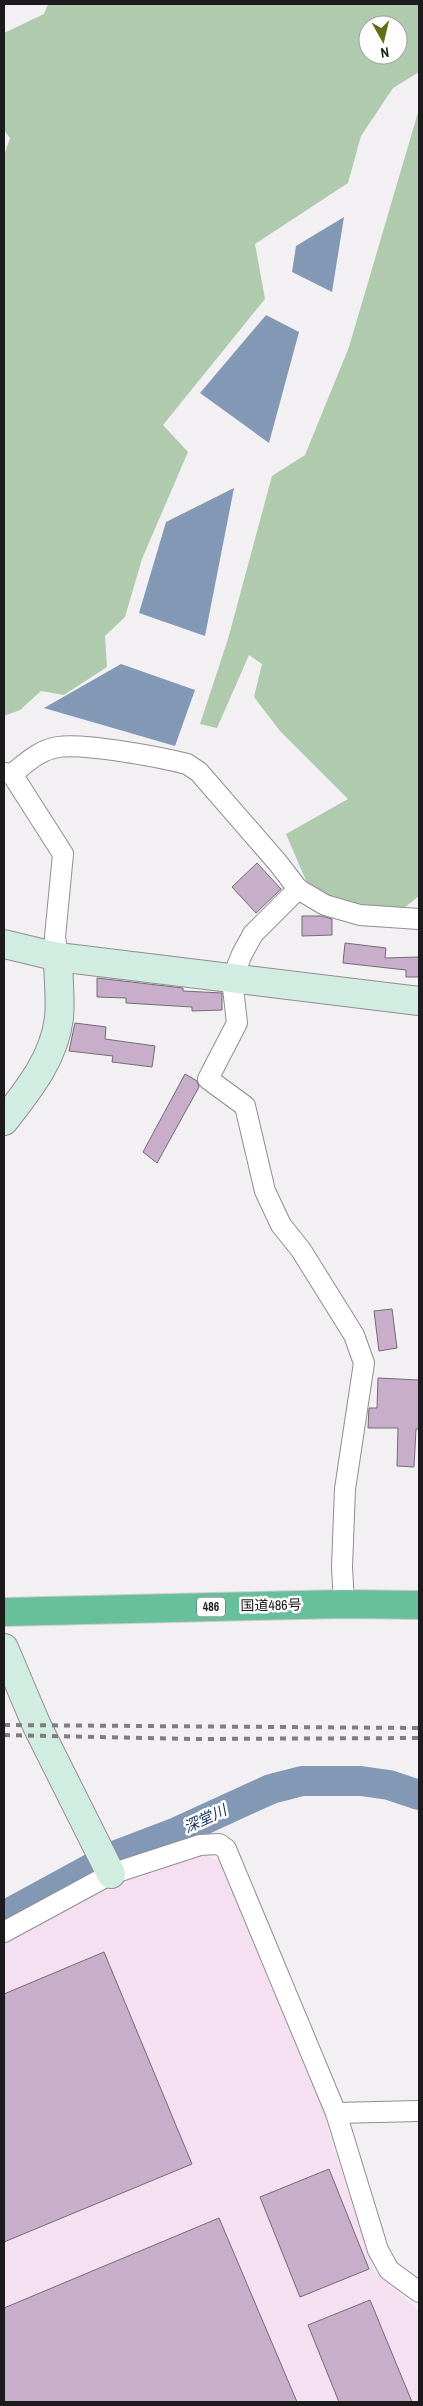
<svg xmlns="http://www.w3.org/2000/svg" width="423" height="2406" font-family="'Archivo Narrow','Noto Sans JP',sans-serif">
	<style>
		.industrial { fill: #f4e0f0 }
		.forest { fill: #afcaac; fill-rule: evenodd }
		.water { fill: #8298b5 }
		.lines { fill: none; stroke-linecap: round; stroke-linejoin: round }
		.river { stroke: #8298b5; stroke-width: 30 }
		.building { fill: #c9aecc; stroke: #706d70 }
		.street-casing { stroke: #918d91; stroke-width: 22 }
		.secondary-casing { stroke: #918d91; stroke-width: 30 }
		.highway-casing { stroke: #cdcdcd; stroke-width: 30 }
		.street { stroke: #fff; stroke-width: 20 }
		.secondary { stroke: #d1ece1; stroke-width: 28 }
		.highway { stroke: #67bf9b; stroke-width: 28 }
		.rail { stroke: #807d80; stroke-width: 4; stroke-dasharray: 6 6; stroke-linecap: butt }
		.labels { text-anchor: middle; stroke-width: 5; stroke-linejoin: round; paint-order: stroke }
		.shield { fill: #fffeff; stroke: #605e60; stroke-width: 1 }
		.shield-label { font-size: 12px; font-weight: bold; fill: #1c1a1c }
		.street-label { font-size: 14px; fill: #1c1a1c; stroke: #fffeff }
		.water-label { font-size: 15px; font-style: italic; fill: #183760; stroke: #fffeff }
	</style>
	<rect width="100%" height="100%" fill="#f3f0f4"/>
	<path class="industrial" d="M198 1855 211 1857 219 1861 224 1868 329 2121 327 2127 375 2272 415 2307 419 2313V2402H4V1941L75 1903 147 1871Z"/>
	<g class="forest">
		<path d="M48 4H419V72L393 88 361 136 348 183 255 244 265 299 163 425 188 452 142 559 125 617 105 636 107 667 64 695 41 691 20 710 4 716V156L10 138 4 130V33L44 14ZM368 25H398V55H368Z"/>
		<path d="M419 109V896L398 913 360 909 310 890 286 834 348 799 280 731 254 697 262 664 249 655 217 728 200 724 228 639 272 476 305 455 349 347Z"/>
	</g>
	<g class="water">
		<path d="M344 217 332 292 292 272 296 246Z"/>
		<path d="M266 315 299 332 269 443 200 393Z"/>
		<path d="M234 488 205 636 139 613 166 522Z"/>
		<path d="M121 664 195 690 175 746 44 708Z"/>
	</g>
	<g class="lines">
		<path class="river" d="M4 1916 114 1856 177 1832 271 1789 302 1781H361L389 1785 419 1795"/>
	</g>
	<g class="building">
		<path d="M257 863 281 889 256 913 232 887Z"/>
		<path d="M302 916H321L332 919V935L302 936Z"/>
		<path d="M345 943 386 948 385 958 419 957V977H406V970L343 963Z"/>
		<path d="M97 978 183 988V991L222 993V1010L192 1011V1007L126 1003V998L97 997Z"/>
		<path d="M75 1023 106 1027 105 1039 155 1046 152 1067 112 1062 113 1056 69 1051Z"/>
		<path d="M185 1074 197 1081 199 1087 157 1163 143 1152Z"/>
		<path d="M392 1309 397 1348 379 1351 374 1311Z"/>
		<path d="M378 1378 419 1380V1429H416L414 1467 397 1466 398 1428H368L369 1408H377Z"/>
		<path d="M104 1952 192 2164 4 2242V1994Z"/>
		<path d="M329 2169 369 2269 300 2297 260 2197Z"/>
		<path d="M219 2218 297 2402H4V2308Z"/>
		<path d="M370 2300 412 2402H339L308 2325Z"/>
	</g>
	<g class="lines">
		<defs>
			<g id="street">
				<path d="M4 773 12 774 63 854 55 937 58 957"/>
				<path d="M12 774C26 763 39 750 58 747 84 743 160 757 187 764L199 772 278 863 298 889 325 905 360 915 419 919"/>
				<path d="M298 889 253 934 242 954 232 979 237 1023 208 1079 245 1106 265 1191 281 1225 301 1250 354 1335 364 1363 345 1489 342 1567 344 1604"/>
				<path d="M4 1932 111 1874 200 1845 219 1844 226 1849 336 2113 378 2250 389 2270 419 2292"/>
				<path d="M336 2113 419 2111"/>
			</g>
			<g id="secondary">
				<path d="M4 944 58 957 419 1001"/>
				<path d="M4 1121C28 1090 54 1059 59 1018 61 998 58 977 58 957"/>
				<path d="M4 1648 37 1726 111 1874"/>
			</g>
			<path id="highway" d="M4 1612 344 1604 419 1605"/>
		</defs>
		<use href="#street" class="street-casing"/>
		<use href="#secondary" class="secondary-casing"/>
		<use href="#highway" class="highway-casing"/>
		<use href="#street" class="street"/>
		<use href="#secondary" class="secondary"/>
		<use href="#highway" class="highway"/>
		<g class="rail">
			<path d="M4 1725 419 1728"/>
			<path d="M4 1735 195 1739 419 1738"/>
		</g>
	</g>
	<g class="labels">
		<rect class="shield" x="197" y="1597.5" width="28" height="19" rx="4"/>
		<g class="shield-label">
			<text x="211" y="1611">486</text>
		</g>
		<g class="street-label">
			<text transform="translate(271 1605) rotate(-1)" y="5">国道486号</text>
		</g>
		<g class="water-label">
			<text transform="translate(205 1819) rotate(-25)" y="5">深堂川</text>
		</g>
	</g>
	<rect width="423" height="2406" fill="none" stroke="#1c1a1c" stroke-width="10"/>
	<g transform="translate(383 40) rotate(172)"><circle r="24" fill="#fffeff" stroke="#a4a3a4"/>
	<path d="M0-4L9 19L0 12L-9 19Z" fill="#626f19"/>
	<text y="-8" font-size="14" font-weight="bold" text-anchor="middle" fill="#1c1a1c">N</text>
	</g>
</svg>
